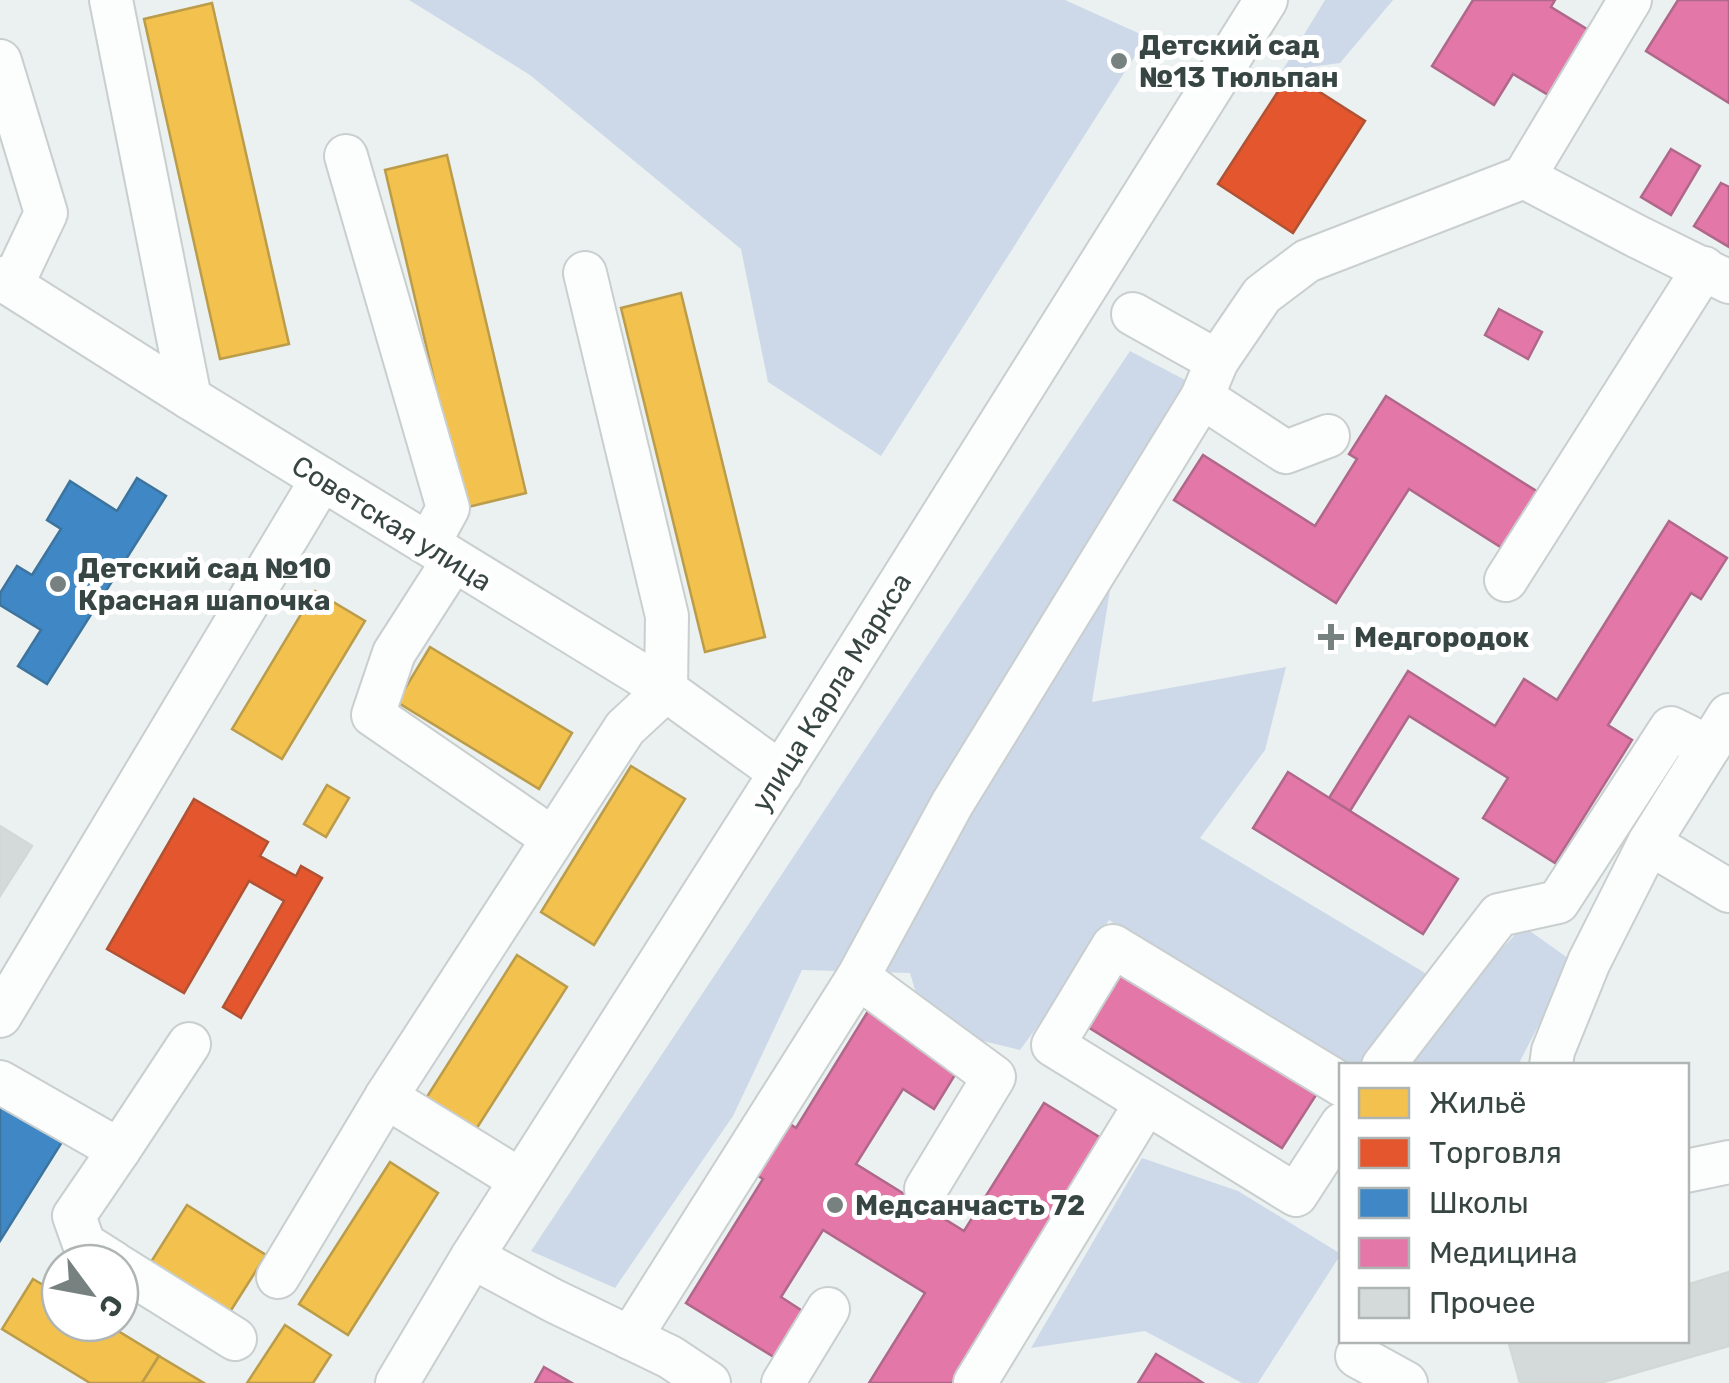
<svg xmlns="http://www.w3.org/2000/svg" width="1729" height="1383" font-family="Rubik,sans-serif">
	<style>
		.green { fill: #cdd9e9 }
		.homes { fill: #f2c14e; stroke: #ba9c4b; stroke-width: 2.5 }
		.shops { fill: #e4572e; stroke: #b05234; stroke-width: 2.5 }
		.schools { fill: #3f88c5; stroke: #3d749e; stroke-width: 2.5 }
		.health { fill: #e377a8; stroke: #b0688a; stroke-width: 2.5 }
		.building { fill: #d4dad9; stroke: #d1d9d7; stroke-width: 2.5 }
		.lines { fill: none; stroke-linecap: round; stroke-linejoin: round }
		.minor-casing { stroke: #c9cece; stroke-width: 46 }
		.minor { stroke: #fcfdfd; stroke-width: 42 }
		.poi-dot { fill: #778280; stroke: #fff; stroke-width: 4 }
		.labels { text-anchor: middle; stroke-width: 10; stroke-linejoin: round; paint-order: stroke }
		.poi-label { font-size: 28px; font-weight: bold; fill: #384643; stroke: #fff; text-anchor: start }
		.street-label { font-size: 28px; fill: #384643; stroke: #fff }
	</style>
	<rect width="100%" height="100%" fill="#ebf1f0"/>
	<g class="green">
		<path d="M409 0H1065L1147 37 881 456 768 382 741 249 530 75Z"/>
		<path d="M1325 0H1393L1340 63 1282 71Z"/>
		<path d="M1130 351 1185 380 1116 553 1092 702 1286 667 1265 750 1200 838 1460 994 1523 926 1572 961 1518 1065 1342 1066 1341 1069 1109 920 1065 989 1020 1050 926 1027 910 973 802 970 733 1116 615 1288 531 1251Z"/>
		<path d="M1142 1158 1238 1191 1341 1254 1258 1383H1242L1145 1331 1031 1348Z"/>
	</g>
	<g class="homes">
		<path d="M212 3 289 344 220 359 144 19Z"/>
		<path d="M447 155 526 493 464 508 385 170Z"/>
		<path d="M681 293 765 637 705 652 621 308Z"/>
		<path d="M315 591 365 621 282 759 232 729Z"/>
		<path d="M430 647 572 733 539 789 397 702Z"/>
		<path d="M631 766 685 799 594 945 541 912Z"/>
		<path d="M327 785 349 798 326 837 304 824Z"/>
		<path d="M517 955 567 987 473 1134 423 1103Z"/>
		<path d="M390 1162 438 1193 348 1335 299 1304Z"/>
		<path d="M187 1205 266 1255 228 1315 149 1265Z"/>
		<path d="M33 1279 60 1295V1323H105L159 1356 142 1383H90L2 1329Z"/>
		<path d="M285 1325 331 1355 313 1383H247Z"/>
		<path d="M159 1356 204 1383H142Z"/>
	</g>
	<g class="shops">
		<path d="M1290 73 1365 121 1293 233 1218 184Z"/>
		<path d="M194 799 268 842 260 856 296 876 301 866 322 878 241 1018 223 1007 284 901 249 881 184 993 107 949Z"/>
	</g>
	<g class="schools">
		<path d="M137 478 166 496 47 684 18 666 41 630 0 605V593L17 566 32 575 61 529 47 520 70 481 117 511Z"/>
		<path d="M1 1104 62 1142 0 1241V1107Z"/>
	</g>
	<g class="health">
		<path d="M1473 0H1555L1551 7 1590 31 1550 96 1513 74 1494 105 1432 66Z"/>
		<path d="M1678 0H1729V103L1646 51Z"/>
		<path d="M1671 149 1700 166 1671 215 1641 197Z"/>
		<path d="M1721 183 1729 187V247L1694 226Z"/>
		<path d="M1499 309 1542 332 1528 359 1485 335Z"/>
		<path d="M1386 396 1538 492 1502 548 1409 489 1336 603 1174 500 1203 455 1315 526 1357 459 1349 454Z"/>
		<path d="M1669 521 1727 558 1701 599 1691 593 1608 725 1632 740 1555 863 1483 818 1508 778 1409 716 1350 811 1329 798 1408 671 1495 726 1524 679 1557 700Z"/>
		<path d="M1288 772 1458 879 1423 934 1253 828Z"/>
		<path d="M1115 965 1318 1092 1282 1148 1080 1022Z"/>
		<path d="M870 1008 961 1065 934 1109 903 1089 856 1164 964 1231 1044 1103 1109 1143 959 1383H869L925 1293 823 1230 781 1297 810 1316 782 1362 686 1303 763 1179 755 1174 787 1122 796 1128Z"/>
		<path d="M1156 1354 1197 1379 1203 1383H1138Z"/>
		<path d="M544 1367 572 1383H535Z"/>
	</g>
	<g class="building">
		<path d="M0 826 32 846 0 896Z"/>
		<path d="M1729 1272V1346L1600 1383H1520L1508 1340H1686V1285Z"/>
	</g>
	<g class="lines">
		<defs>
			<g id="minor">
				<path d="M111 0 190 398"/>
				<path d="M0 61 46 213 12 285"/>
				<path d="M346 156 448 508 429 543"/>
				<path d="M1524 177 1638 237 1729 282"/>
				<path d="M0 278 190 398 666 690 781 773"/>
				<path d="M1133 314 1217 361"/>
				<path d="M1202 397 1286 452 1328 436"/>
				<path d="M453 561 394 653 373 715 552 838"/>
				<path d="M1506 580 1704 268"/>
				<path d="M1649 843 1729 891"/>
				<path d="M858 977 994 1077 926 1189"/>
				<path d="M0 1016 322 479"/>
				<path d="M1383 1066 1499 915 1558 902 1671 728 1709 747"/>
				<path d="M1551 1066 1553 1051 1589 962 1649 843 1729 715"/>
				<path d="M0 1082 119 1150 74 1216 84 1244 114 1263"/>
				<path d="M1342 1085 1113 946 1053 1045 1296 1195 1342 1124"/>
				<path d="M386 1097 520 1180"/>
				<path d="M119 1150 189 1044"/>
				<path d="M1686 1171 1729 1162"/>
				<path d="M472 1257 554 1301 670 1357 709 1383"/>
				<path d="M120 1267 235 1339"/>
				<path d="M278 1277 386 1097 625 728 666 690 667 616 585 273"/>
				<path d="M630 1338 858 977 952 804 1202 397 1217 361 1262 295 1307 261 1524 177 1630 0"/>
				<path d="M1357 1356 1406 1383"/>
				<path d="M397 1383 472 1257 809 728 1266 0"/>
				<path d="M783 1383 828 1309"/>
				<path d="M975 1383 1146 1103"/>
			</g>
		</defs>
		<use href="#minor" class="minor-casing"/>
		<use href="#minor" class="minor"/>
	</g>
	<g class="poi-dot">
		<circle cx="1119" cy="61" r="10"/>
		<circle cx="58" cy="584" r="10"/>
		<path d="M1326 622h10v10h10v10h-10v10h-10v-10h-10v-10h10z"/>
		<circle cx="835" cy="1205" r="10"/>
	</g>
	<g class="labels">
		<g class="poi-label">
			<text x="1139" y="55">Детский сад<tspan x="1139" dy="32">№13 Тюльпан</tspan></text>
			<text x="78" y="578">Детский сад №10<tspan x="78" dy="32">Красная шапочка</tspan></text>
			<text x="1354" y="647">Медгородок</text>
			<text x="855" y="1215">Медсанчасть 72</text>
		</g>
		<g class="street-label">
			<text transform="translate(392 523) rotate(32)" y="10">Советская улица</text>
			<text transform="translate(831 692) rotate(-58)" y="10">улица Карла Маркса</text>
		</g>
	</g>
	<rect x="1339" y="1063" width="350" height="280" fill="#ffffff" stroke="#afb5b4" stroke-width="2.5"/>
	<rect x="1359" y="1088" width="50" height="30" fill="#f2c14e" stroke="#afb5b4" stroke-width="2.5"/>
	<text x="1429" y="1113" font-size="30" fill="#384643">Жильё</text>
	<rect x="1359" y="1138" width="50" height="30" fill="#e4572e" stroke="#afb5b4" stroke-width="2.5"/>
	<text x="1429" y="1163" font-size="30" fill="#384643">Торговля</text>
	<rect x="1359" y="1188" width="50" height="30" fill="#3f88c5" stroke="#afb5b4" stroke-width="2.5"/>
	<text x="1429" y="1213" font-size="30" fill="#384643">Школы</text>
	<rect x="1359" y="1238" width="50" height="30" fill="#e377a8" stroke="#afb5b4" stroke-width="2.5"/>
	<text x="1429" y="1263" font-size="30" fill="#384643">Медицина</text>
	<rect x="1359" y="1288" width="50" height="30" fill="#d4dad9" stroke="#afb5b4" stroke-width="2.5"/>
	<text x="1429" y="1313" font-size="30" fill="#384643">Прочее</text>
	<g transform="translate(90 1293) rotate(122)"><circle r="48" fill="#ffffff" stroke="#afb5b4" stroke-width="2.5"/>
	<path d="M0-8L18 38L0 25L-18 38Z" fill="#778280"/>
	<text y="-15" font-size="28" font-weight="bold" text-anchor="middle" fill="#384643">С</text>
	</g>
</svg>
